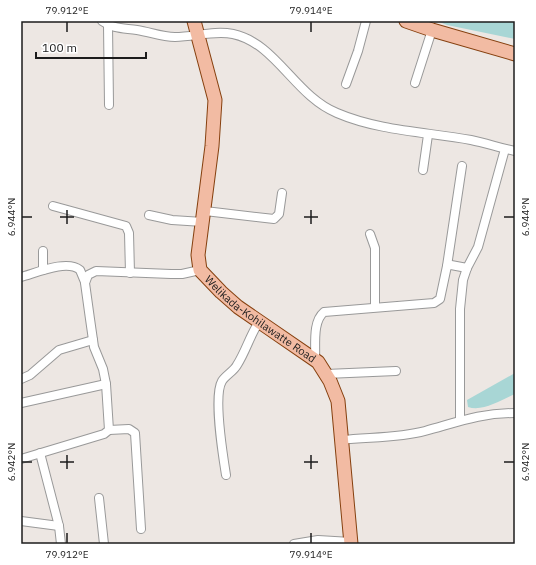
<svg xmlns="http://www.w3.org/2000/svg" width="536" height="565" font-family="'IBM Plex Sans',sans-serif">
	<style>
		.water { fill: #a8d6d5 }
		.lines { fill: none; stroke-linecap: round; stroke-linejoin: round }
		.street-casing { stroke: #999; stroke-width: 10 }
		.primary-casing { stroke: #86400f; stroke-width: 15 }
		.street { stroke: #fff; stroke-width: 8 }
		.primary { stroke: #f2bba3; stroke-width: 13 }
		.ticks { fill: none; stroke: #1c1c1c; stroke-width: 1.5 }
		.labels { text-anchor: middle; stroke-width: 4; stroke-linejoin: round; paint-order: stroke }
		.street-label { font-size: 11px; fill: #1c1c1c; stroke: #fff }
		.neatline { fill: none; stroke: #1c1c1c; stroke-width: 1.5 }
		.ticks-label { font-size: 10px; text-anchor: middle; fill: #1c1c1c }
	</style>
	<rect width="100%" height="100%" fill="#ede7e3"/>
	<g class="water">
		<path d="M437 21H515V39L447 25Z"/>
		<path d="M515 373V394C501 400 483 412 468 407L467 400Z"/>
	</g>
	<g class="lines">
		<defs>
			<g id="street">
				<path d="M102 21C113 29 124 28 137 30 150 32 162 37 175 37 194 37 214 30 233 34 276 43 295 96 337 113 379 131 427 132 471 140 486 143 500 148 515 151"/>
				<path d="M108 25 109 105"/>
				<path d="M415 83 432 30"/>
				<path d="M346 84 358 51 366 21"/>
				<path d="M423 170 428 135"/>
				<path d="M53 206 126 226 129 233 130 273"/>
				<path d="M205 211 274 219 279 214 282 193"/>
				<path d="M149 215 172 220 203 222"/>
				<path d="M370 234 375 248V307"/>
				<path d="M43 251V270"/>
				<path d="M447 266 462 166"/>
				<path d="M21 277C36 273 67 259 80 270L85 282"/>
				<path d="M315 360C316 345 312 322 324 312L434 303 440 299 447 266 451 265 467 268"/>
				<path d="M326 374 396 371"/>
				<path d="M21 379 30 375 59 350 93 340"/>
				<path d="M21 403 106 384"/>
				<path d="M460 420V309L463 280 467 268 478 247 505 149"/>
				<path d="M109 430 129 429 135 433 141 529"/>
				<path d="M342 440C369 437 399 438 425 431 458 422 480 413 515 413"/>
				<path d="M40 453 59 526 61 544"/>
				<path d="M21 459 104 434 109 430 106 384 103 369 94 347 90 319 85 283 88 275 96 271 171 274H182L200 270"/>
				<path d="M226 475C223 456 213 396 222 381 226 375 234 371 237 365 246 351 250 335 259 322"/>
				<path d="M99 498 104 544"/>
				<path d="M21 521 59 526"/>
				<path d="M294 544 318 540 351 542"/>
			</g>
			<g id="primary">
				<path id="s1" d="M194 21 215 100 212 146 198 255 200 270 221 292 238 307 318 362 330 381 338 401 351 544"/>
				<path d="M406 21 432 30 515 54"/>
			</g>
		</defs>
		<use href="#street" class="street-casing"/>
		<use href="#primary" class="primary-casing"/>
		<use href="#street" class="street"/>
		<use href="#primary" class="primary"/>
	</g>
	<path class="ticks" d="M67 22V32M311 22V32M67 210V224M311 210V224M22 217H32M60 217H74M304 217H318M504 217H514M67 455V469M311 455V469M22 462H32M60 462H74M304 462H318M504 462H514M67 533V543M311 533V543"/>
	<g class="labels">
		<g class="street-label">
			<text dy="4" stroke="none"><textPath href="#s1" startOffset="331">Welikada-Kohilawatte Road</textPath></text>
		</g>
	</g>
	<rect width="536" height="565" fill="none" stroke="#ffffff" stroke-width="44"/>
	<path d="M36 52v6h110v-6" fill="none" stroke="#1c1c1c" stroke-width="2"/>
	<text x="42" y="52" font-size="12" fill="#1c1c1c" stroke="#ffffff" stroke-width="3" paint-order="stroke">100 m</text>
	<rect x="22" y="22" width="492" height="521" class="neatline"/>
	<g class="ticks-label">
		<text x="67" y="14">79.912°E</text>
		<text x="311" y="14">79.914°E</text>
		<text transform="translate(11 217) rotate(-90)" y="4">6.944°N</text>
		<text transform="translate(525 217) rotate(-90)" y="4">6.944°N</text>
		<text transform="translate(11 462) rotate(-90)" y="4">6.942°N</text>
		<text transform="translate(525 462) rotate(-90)" y="4">6.942°N</text>
		<text x="67" y="558">79.912°E</text>
		<text x="311" y="558">79.914°E</text>
	</g>
</svg>
